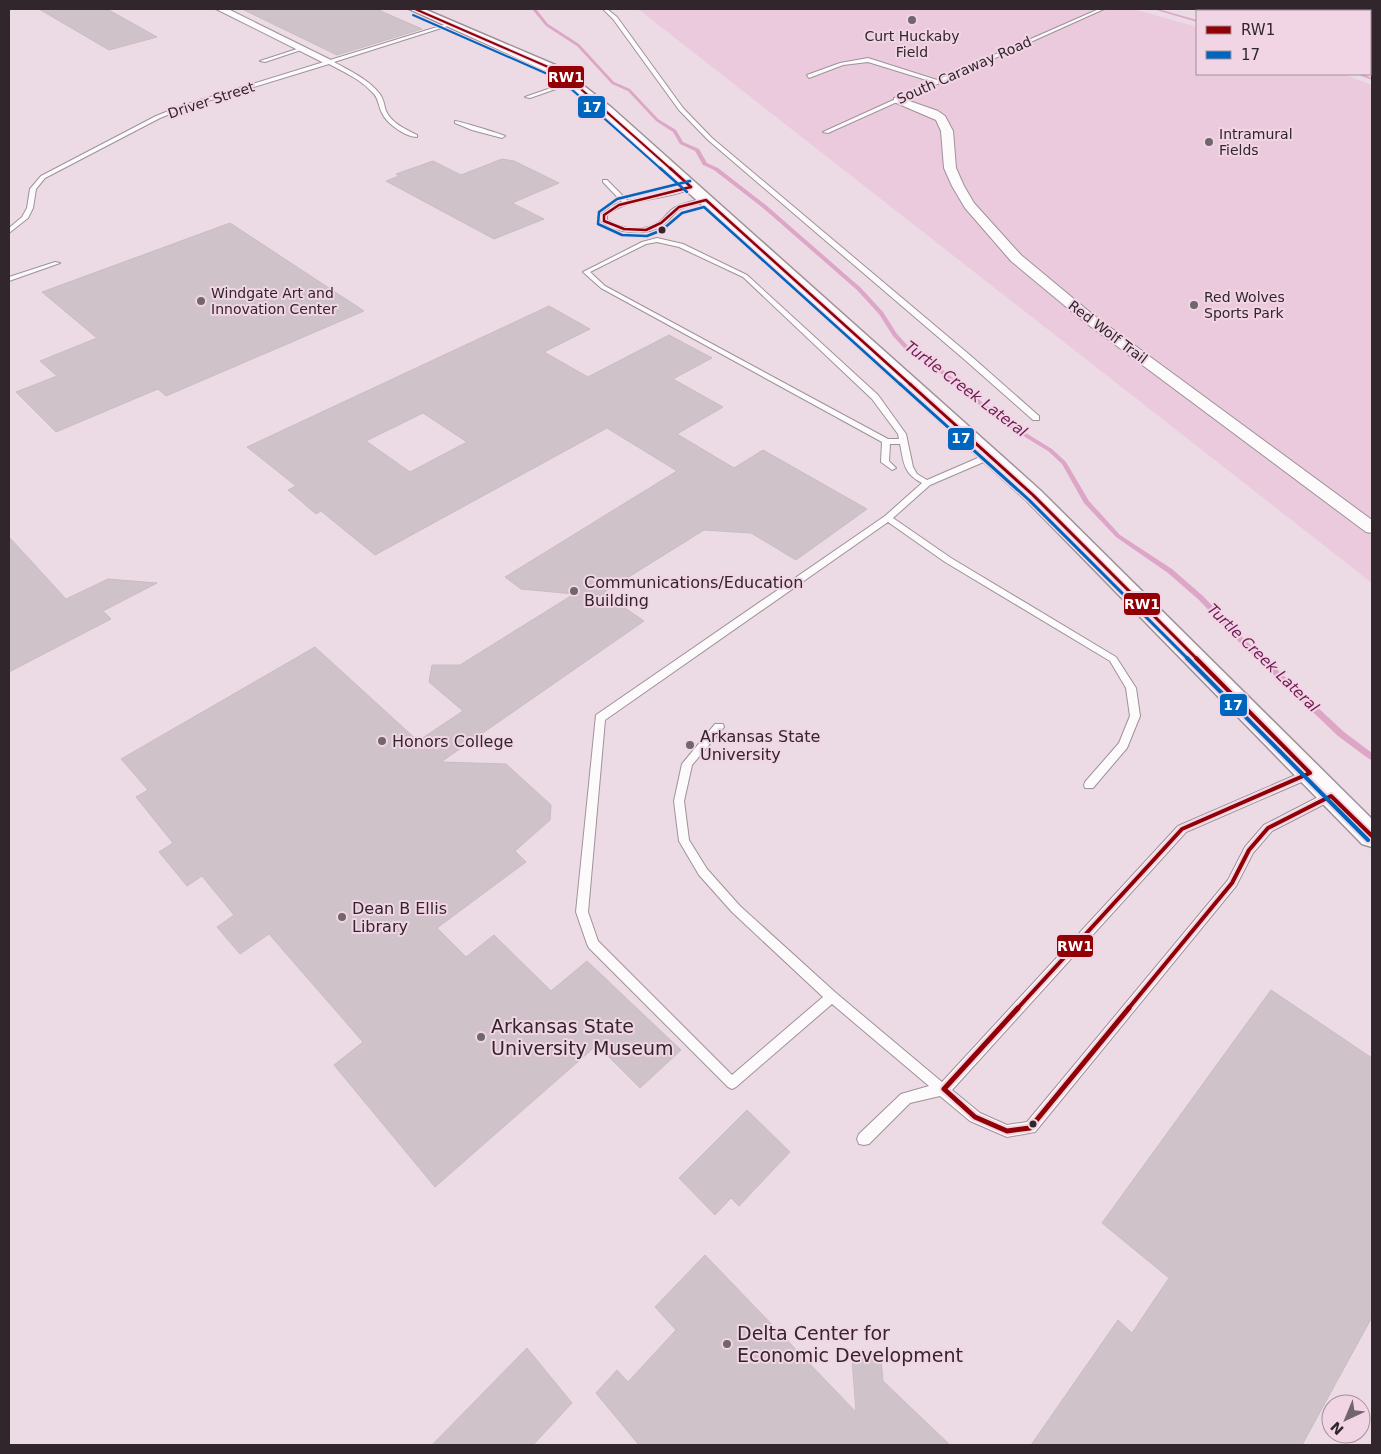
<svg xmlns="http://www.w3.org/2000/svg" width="1381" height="1454" font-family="'DejaVu Sans',sans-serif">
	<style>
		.green { fill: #ebcadd }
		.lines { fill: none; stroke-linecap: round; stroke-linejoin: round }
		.stream { fill: #dda6c6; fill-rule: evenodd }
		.building { fill: #d0c2c9; stroke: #c8bcc2; fill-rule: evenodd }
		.service-casing { stroke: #9e9299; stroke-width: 2 }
		.minor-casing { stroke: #9e9299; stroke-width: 2 }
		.tertiary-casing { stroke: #9e9299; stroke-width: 3 }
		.service { fill: #fcfafb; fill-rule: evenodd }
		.minor { fill: #fcfafb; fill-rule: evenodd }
		.tertiary { fill: #fcfafb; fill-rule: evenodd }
		.bus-1-far4-casing { stroke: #f2d5e5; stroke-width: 4 }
		.bus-1-far3-casing { stroke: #f2d5e5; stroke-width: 5 }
		.bus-1-far2-casing { stroke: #f2d5e5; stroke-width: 6 }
		.bus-1-far1-casing { stroke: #f2d5e5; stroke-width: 8 }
		.bus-1-casing { stroke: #f2d5e5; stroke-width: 9 }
		.bus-2-far3-casing { stroke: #f2d5e5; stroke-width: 4 }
		.bus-2-far2-casing { stroke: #f2d5e5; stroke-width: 5 }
		.bus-2-far1-casing { stroke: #f2d5e5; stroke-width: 6 }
		.bus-2-casing { stroke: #f2d5e5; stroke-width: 8 }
		.bus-1-far4 { stroke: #910005; stroke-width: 2 }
		.bus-1-far3 { stroke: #910005; stroke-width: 2.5 }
		.bus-1-far2 { stroke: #910005; stroke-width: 3 }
		.bus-1-far1 { stroke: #910005; stroke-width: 4 }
		.bus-1 { stroke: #910005; stroke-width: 5 }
		.bus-2-far3 { stroke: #0065bd; stroke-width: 2 }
		.bus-2-far2 { stroke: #0065bd; stroke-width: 2.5 }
		.bus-2-far1 { stroke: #0065bd; stroke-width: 3 }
		.bus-2 { stroke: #0065bd; stroke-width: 4 }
		.poi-dot { fill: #72656c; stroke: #f2d5e5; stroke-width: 2 }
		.bus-dot { fill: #30262b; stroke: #f2d5e5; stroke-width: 2 }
		.labels { text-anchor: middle; stroke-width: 4; stroke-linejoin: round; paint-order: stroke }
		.far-poi-label { font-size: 14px; fill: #30262b; stroke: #f2d5e5; text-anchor: start }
		.far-street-label { font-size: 14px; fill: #30262b; stroke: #f2d5e5 }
		.far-water-label { font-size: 15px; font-style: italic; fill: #6d1b52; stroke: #f2d5e5 }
		.poi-label { font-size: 16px; fill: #30262b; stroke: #f2d5e5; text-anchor: start }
		.near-poi-label { font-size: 19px; fill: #30262b; stroke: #f2d5e5; text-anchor: start }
		.line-badge { stroke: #f2d5e5; stroke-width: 2 }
		.badge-label { font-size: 14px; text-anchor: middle; font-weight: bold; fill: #fff }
	</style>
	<rect width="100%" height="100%" fill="#ecdbe4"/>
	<path class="green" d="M638 9H1133L1197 27V74H1343L1372 85V583Z"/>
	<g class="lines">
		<g class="stream">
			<path d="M532 9H536L548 24 579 44 614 82 630 89 658 119 676 130 683 142 699 149 707 163 718 168 767 206 861 288 883 312 897 334 908 346 927 357 1003 419 1052 449 1066 462 1089 501 1120 535 1172 569 1203 596 1241 636 1344 732 1372 753V760L1369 759 1338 736 1237 640 1199 600 1168 573 1116 537 1084 503 1062 464 1048 451 999 421 923 359 904 348 893 336 879 314 857 290 763 208 714 170 703 165 695 151 680 144 673 132 656 121 628 91 612 84 577 46 546 26Z"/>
			<path d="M1153 9H1158L1197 20V22Z"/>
			<path d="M1357 74H1362L1372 78V80Z"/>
		</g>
	</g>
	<g class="building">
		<path d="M39 9H107L157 37 109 50Z"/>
		<path d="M242 9H376L422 29 337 55Z"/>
		<path d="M502 159 514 161 559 183 512 203 544 219 494 239 386 181 399 176 396 174 433 161 461 175Z"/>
		<path d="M230 223 364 311 166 396 158 389 56 432 16 392 57 376 40 361 97 338 42 292Z"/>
		<path d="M549 306 590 329 544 352 588 377 669 335 712 358 673 379 723 407 677 434 734 468 763 450 867 509 796 560 751 533 704 530 603 593 644 621 441 762 506 764 551 805 550 820 515 851 526 862 437 928 466 957 494 935 551 991 587 961 681 1050 640 1088 597 1045 435 1187 334 1065 363 1042 269 934 240 954 217 927 234 915 202 876 187 886 159 852 173 843 136 797 148 790 121 759 315 647 418 741 463 711 429 682 432 665H460L574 594 521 589 505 577 677 471 607 428 375 555 321 511 316 514 288 490 296 486 247 447ZM423 413 467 442 410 472 366 441Z"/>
		<path d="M9 537 66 599 108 579 157 583 103 611 111 619 9 672Z"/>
		<path d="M1271 990 1372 1058V1317L1302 1445H1031L1118 1320 1132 1333 1169 1278 1102 1223Z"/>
		<path d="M747 1110 790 1152 739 1206 731 1198 715 1215 679 1178Z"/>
		<path d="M705 1255 856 1412 852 1358 881 1359 883 1381 950 1445H639L596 1393 617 1370 628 1382 676 1330 655 1307Z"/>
		<path d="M527 1348 572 1403 533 1445H432Z"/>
	</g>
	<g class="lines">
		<defs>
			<g id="service">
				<path d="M603 9H607L617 17 683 108 712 138 971 356 1039 416V420H1033L965 360 708 140 679 110 613 19Z"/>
				<path d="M1099 9H1104L828 133 823 132 933 82 868 62 843 65 809 78 807 75 840 63 868 58 937 80Z"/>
				<rect x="1370" y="15" width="2" height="3"/>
				<path d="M450 23 454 24 334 62C350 71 368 79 379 93 384 99 384 105 386 111 391 123 407 130 417 135V137C406 137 387 124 382 113 378 106 379 98 372 92 360 79 344 72 329 64L185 108 160 118 45 178 36 189 33 208 28 218 9 233V228L22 217 27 208 30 189 41 176 156 116 181 106Z"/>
				<path d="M300 48 304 49 265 62 260 61Z"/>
				<path d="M571 81 576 82 530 98 525 97Z"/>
				<path d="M455 121C459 121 501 134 505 136L502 138 472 130 455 123Z"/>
				<path d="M603 180H607L628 201 657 195 691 185 694 187C669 201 627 197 607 215V220C622 229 643 233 659 222 665 218 669 210 676 207 685 202 696 201 706 198L709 200C701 205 689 204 680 209 673 213 669 221 663 225 646 237 617 234 601 221V215L612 206 622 202 603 182Z"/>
				<path d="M657 238 683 244 747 275 878 395 906 434 913 467 917 474 927 480 987 454H993V458L930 485 893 518 951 558 1116 657 1136 688 1140 716 1127 748 1093 788H1085L1084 785 1085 782 1119 743 1130 716 1126 688 1110 661 945 562 888 522 605 720 588 912 598 941 732 1075 823 997 732 912 699 875 679 841 674 801 682 764 715 724H723L724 727 692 765 684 801 689 840 707 869 740 906 836 993 942 1082 1178 826 1305 771H1313L1314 774 1313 777 1186 832 952 1090 980 1113 1007 1125 1027 1122 1228 880 1245 847 1264 825 1326 793H1334L1335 796 1334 799 1272 831 1253 853 1236 886 1035 1132 1007 1137 970 1121 940 1096 910 1103 869 1144 864 1145 859 1144 857 1139 859 1134 901 1094 929 1086 832 1004 736 1087 732 1089 728 1087 589 948 587 944 576 912 596 715 885 516 922 483C903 473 904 463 900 444H890L889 461 896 468 892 470 881 462 882 442 601 288 583 272 642 242ZM657 242 679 247 743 277 872 399 898 434 899 439H888L605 286 590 272 646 244Z"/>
				<path d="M55 262 60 263 9 281V277Z"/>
			</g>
			<g id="minor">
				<path d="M216 9H228L335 62 326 64Z"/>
				<path d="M898 97 938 111 945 116 953 131 956 168 964 186 974 203 1021 255 1092 314 1372 520V533L1366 532 1082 320 1011 261 965 208 952 186 944 168 941 131 936 120 894 102V98Z"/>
			</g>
			<path id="tertiary" d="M409 9H424L560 67 612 108 1040 490 1372 819V847L1362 844 1026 500 602 114 550 73Z"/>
		</defs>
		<use href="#service" class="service-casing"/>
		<use href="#minor" class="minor-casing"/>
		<use href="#tertiary" class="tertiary-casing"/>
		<use href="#service" class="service"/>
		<use href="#minor" class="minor"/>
		<use href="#tertiary" class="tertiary"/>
		<defs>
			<path id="bus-1-far4" d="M415 9 555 70 573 82 672 170"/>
			<g id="bus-1-far3">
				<path d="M670 168 691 187"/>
				<path d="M691 187 619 205 604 215V221L624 229 646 230 661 223 679 207 706 200 911 385"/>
			</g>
			<path id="bus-1-far2" d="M910 384 1033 495 1197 659"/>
			<g id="bus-1-far1">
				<path d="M1017 1009 1182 829 1310 773 1196 658"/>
				<path d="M1128 1009 1232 883 1249 850 1268 828 1331 796 1372 836"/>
			</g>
			<path id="bus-1" d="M1018 1008 944 1089 975 1117 1007 1131 1030 1128 1129 1008"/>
			<path id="bus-2-far3" d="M413 15 552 76 569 87 662 170"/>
			<g id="bus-2-far2">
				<path d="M660 168 687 192"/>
				<path d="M690 181 617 199 599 212 598 224 622 235 647 236 662 230 682 213 704 207 901 385"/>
			</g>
			<path id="bus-2-far1" d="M900 384 1029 500 1188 659"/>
			<path id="bus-2" d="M1187 658 1368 840"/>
		</defs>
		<use href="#bus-1-far4" class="bus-1-far4-casing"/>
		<use href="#bus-1-far3" class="bus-1-far3-casing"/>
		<use href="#bus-1-far2" class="bus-1-far2-casing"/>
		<use href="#bus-1-far1" class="bus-1-far1-casing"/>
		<use href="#bus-1" class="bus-1-casing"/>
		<use href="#bus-2-far3" class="bus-2-far3-casing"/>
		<use href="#bus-2-far2" class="bus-2-far2-casing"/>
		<use href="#bus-2-far1" class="bus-2-far1-casing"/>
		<use href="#bus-2" class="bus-2-casing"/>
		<use href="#bus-1-far4" class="bus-1-far4"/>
		<use href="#bus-1-far3" class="bus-1-far3"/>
		<use href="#bus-1-far2" class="bus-1-far2"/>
		<use href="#bus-1-far1" class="bus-1-far1"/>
		<use href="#bus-1" class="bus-1"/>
		<use href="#bus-2-far3" class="bus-2-far3"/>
		<use href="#bus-2-far2" class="bus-2-far2"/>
		<use href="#bus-2-far1" class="bus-2-far1"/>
		<use href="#bus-2" class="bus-2"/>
	</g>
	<g class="poi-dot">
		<circle cx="912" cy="20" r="5"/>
		<circle cx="1209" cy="142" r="5"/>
		<circle cx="201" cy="301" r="5"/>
		<circle cx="1194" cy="305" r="5"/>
		<circle cx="574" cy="591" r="5"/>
		<circle cx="382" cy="741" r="5"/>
		<circle cx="690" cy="745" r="5"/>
		<circle cx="342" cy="917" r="5"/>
		<circle cx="481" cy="1037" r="5"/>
		<circle cx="727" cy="1344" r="5"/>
	</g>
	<g class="bus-dot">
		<circle cx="662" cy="230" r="4.5"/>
		<circle cx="1033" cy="1124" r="4.5"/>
	</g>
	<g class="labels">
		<g class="far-poi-label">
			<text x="912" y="41" text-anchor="middle">Curt Huckaby<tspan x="912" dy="16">Field</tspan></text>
			<text x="1219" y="139">Intramural<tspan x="1219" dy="16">Fields</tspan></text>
			<text x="211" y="298">Windgate Art and<tspan x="211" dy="16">Innovation Center</tspan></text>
			<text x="1204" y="302">Red Wolves<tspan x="1204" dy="16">Sports Park</tspan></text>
		</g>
		<g class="far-street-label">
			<text transform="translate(964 70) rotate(-24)" y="5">South Caraway Road</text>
			<text transform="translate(211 100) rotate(-18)" y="5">Driver Street</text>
			<text transform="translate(1108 332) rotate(37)" y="5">Red Wolf Trail</text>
		</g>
		<g class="far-water-label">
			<text transform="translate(966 389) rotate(37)" y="5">Turtle Creek Lateral</text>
			<text transform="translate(1263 658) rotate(44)" y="5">Turtle Creek Lateral</text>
		</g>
		<g class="poi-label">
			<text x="584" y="588">Communications/Education<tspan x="584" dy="18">Building</tspan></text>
			<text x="700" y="742">Arkansas State<tspan x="700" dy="18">University</tspan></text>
			<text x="392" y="747">Honors College</text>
			<text x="352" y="914">Dean B Ellis<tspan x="352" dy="18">Library</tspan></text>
		</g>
		<g class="near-poi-label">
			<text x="491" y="1033">Arkansas State<tspan x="491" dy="22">University Museum</tspan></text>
			<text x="737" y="1340">Delta Center for<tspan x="737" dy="22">Economic Development</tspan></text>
		</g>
	</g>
	<g class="line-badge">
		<rect x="547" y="65" width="38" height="24" rx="5" fill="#910005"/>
		<rect x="577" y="95" width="29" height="24" rx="5" fill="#0065bd"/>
		<rect x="947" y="427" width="28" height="24" rx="5" fill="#0065bd"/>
		<rect x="1123" y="592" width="38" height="24" rx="5" fill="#910005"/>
		<rect x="1219" y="693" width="29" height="24" rx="5" fill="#0065bd"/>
		<rect x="1056" y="934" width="38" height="24" rx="5" fill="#910005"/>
	</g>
	<g class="badge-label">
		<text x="566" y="82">RW1</text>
		<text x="592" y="112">17</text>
		<text x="961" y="443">17</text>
		<text x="1142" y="609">RW1</text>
		<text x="1233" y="710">17</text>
		<text x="1075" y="951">RW1</text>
	</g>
	<rect width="1381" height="1454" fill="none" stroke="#30262b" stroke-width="20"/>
	<rect x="1196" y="10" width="175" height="65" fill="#f2d5e5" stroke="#a48f9b"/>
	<rect x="1206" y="26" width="25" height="8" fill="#910005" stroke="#a48f9b"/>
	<text x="1241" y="35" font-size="15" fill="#30262b">RW1</text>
	<rect x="1206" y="51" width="25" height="8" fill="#0065bd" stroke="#a48f9b"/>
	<text x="1241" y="60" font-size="15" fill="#30262b">17</text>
	<g transform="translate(1346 1419) rotate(224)"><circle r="24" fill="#f2d5e5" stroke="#a48f9b"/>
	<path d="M0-4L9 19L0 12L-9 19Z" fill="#72656c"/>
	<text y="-8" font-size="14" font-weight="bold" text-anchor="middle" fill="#30262b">N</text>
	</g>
</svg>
